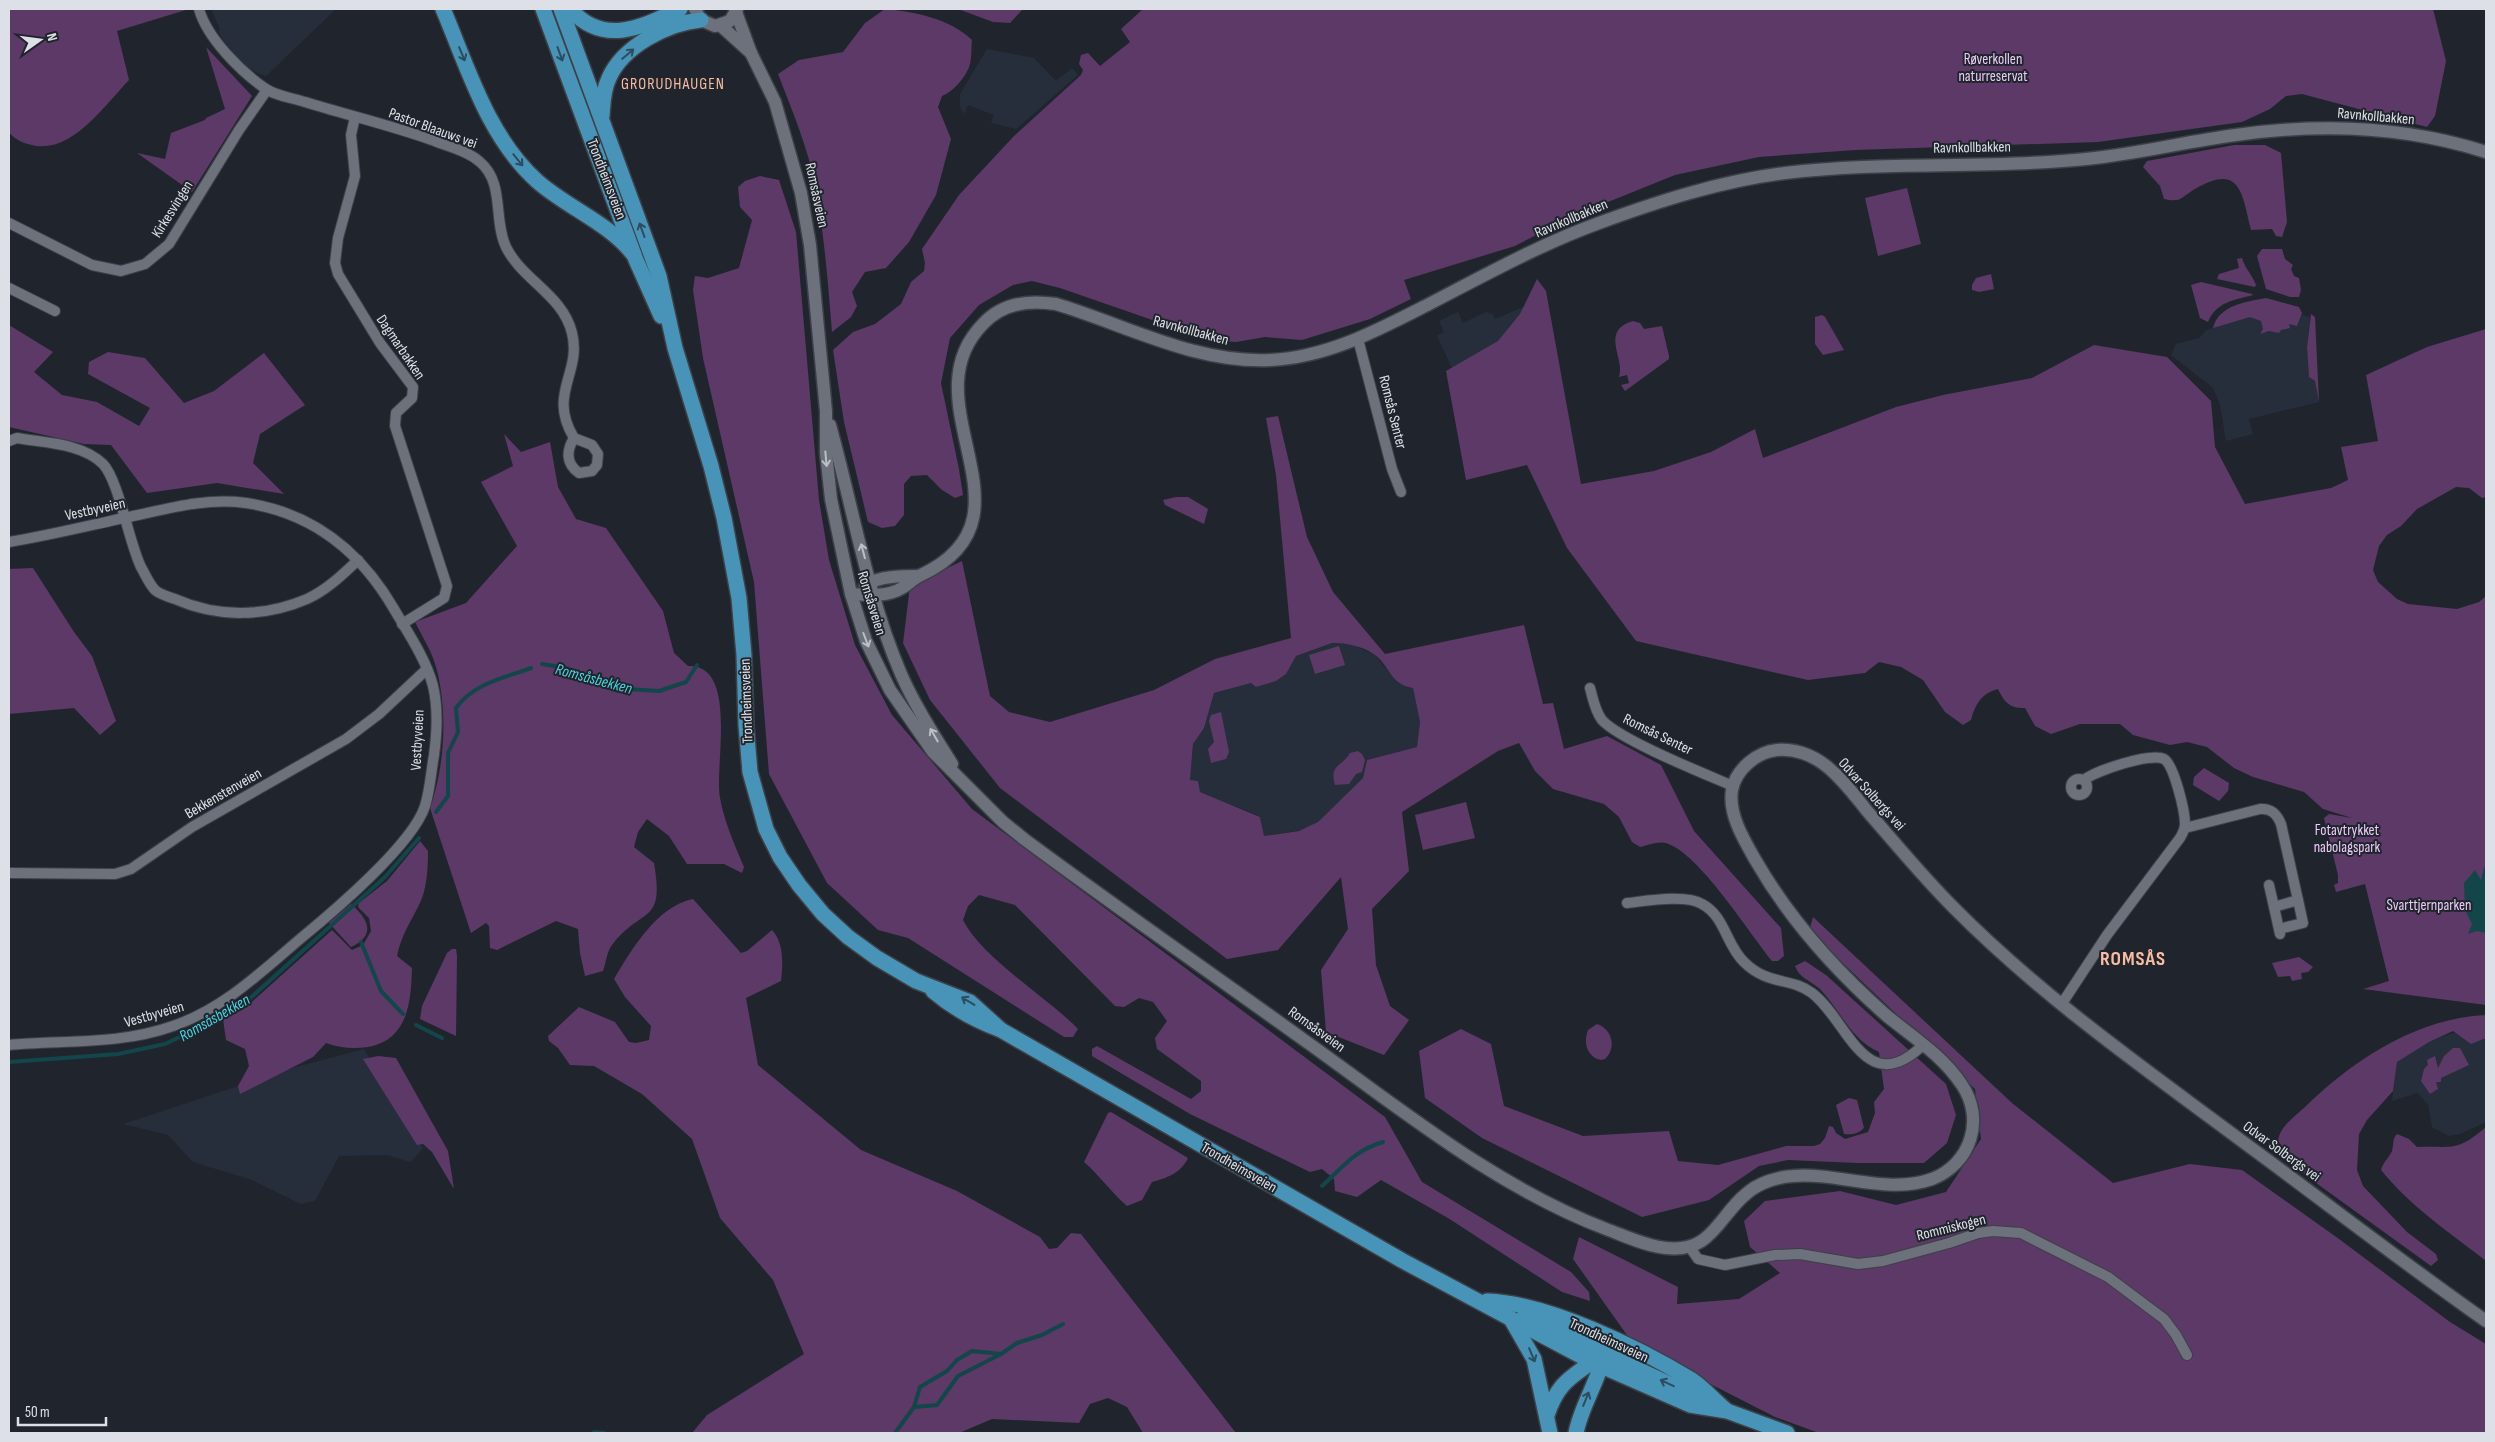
<svg xmlns="http://www.w3.org/2000/svg" width="2495" height="1442" font-family="'Sofia Sans Condensed',sans-serif">
	<style>
		.built { fill: #262e3c }
		.green { fill: #5c3967; fill-rule: evenodd }
		.water { fill: #13464a }
		.lines { fill: none; stroke-linecap: round; stroke-linejoin: round }
		.stream { stroke: #13464a; stroke-width: 4 }
		.minor-casing { stroke: #3d4047; stroke-width: 12 }
		.tertiary-casing { stroke: #3d4047; stroke-width: 15 }
		.trunk-casing { stroke: #3d4047; stroke-width: 18 }
		.minor { stroke: #6c717b; stroke-width: 10 }
		.tertiary { stroke: #6c717b; stroke-width: 12 }
		.trunk { stroke: #4794b8; stroke-width: 15 }
		.oneway { stroke: #2e4c5e }
		.oneway2 { stroke: #bbbfc6 }
		.labels { text-anchor: middle; stroke-width: 4; stroke-linejoin: round; paint-order: stroke }
		.park-label { font-size: 15px; fill: #edcbf8; stroke: #20252d }
		.street-label { font-size: 15px; fill: #dde0e6; stroke: #20252d }
		.neighbourhood-label { font-size: 16px; letter-spacing: 1px; fill: #fabca2; stroke: #20252d }
		.water-label { font-size: 16px; font-style: italic; fill: #49d4e0; stroke: #20252d }
		.district-label { font-size: 20px; font-weight: bold; letter-spacing: 1px; fill: #fabca2; stroke: #20252d }
	</style>
	<rect width="100%" height="100%" fill="#20252d"/>
	<g class="built">
		<path d="M211 9H336L266 76 253 71 239 60 224 41 218 31 220 29Z"/>
		<path d="M987 49 1034 58 1056 81 1072 68 1078 75 1016 129 991 123 994 115 968 105 964 114 960 107V94Z"/>
		<path d="M1538 301 1459 383 1437 336 1444 332 1439 321 1458 312 1463 323 1488 311 1489 314 1492 313 1495 319Z"/>
		<path d="M2272 307 2310 317 2307 348 2309 377 2315 381 2319 402 2249 419 2253 434 2226 441 2220 405 2213 388 2171 355 2176 344 2199 338 2207 330Z"/>
		<path d="M1332 643 1353 645 1375 655 1397 682 1413 688 1420 722 1417 747 1367 760 1363 778 1318 822 1308 829 1264 836 1260 816 1199 792 1198 781 1190 780 1193 744 1204 728 1214 693 1251 683 1276 681 1286 673 1296 656Z"/>
		<path d="M2486 1025V1122L2460 1134 2449 1136 2432 1127 2428 1105 2418 1093 2392 1101 2397 1062 2429 1041 2460 1031Z"/>
		<path d="M364 1049 423 1148 411 1162 387 1155 339 1156 315 1201 301 1204 252 1180 193 1162 168 1135 123 1124 296 1067Z"/>
	</g>
	<g class="green">
		<path d="M9 9H189L117 31 129 80C104 106 69 158 28 144 21 142 13 138 9 132Z"/>
		<path d="M885 9C915 12 949 18 972 40 971 47 972 56 970 64 967 76 953 92 942 96L938 107 951 139 936 195 909 242 886 268 865 272 852 292 857 306 851 317 832 332C828 283 824 232 815 184 807 146 792 110 778 74L799 60 843 52 865 23Z"/>
		<path d="M958 9H1023L1010 23 993 22Z"/>
		<path d="M1143 9H2433L2446 61 2435 116 2427 127 2302 94 2286 96 2270 109 2242 122 2098 142 1855 150 1759 157 1675 175 1571 217 1515 246 1404 280 1411 299 1370 319 1302 340 1265 337 1236 342 1210 340 1060 288 1032 281 1013 285 979 305 950 338 941 383 959 469 963 495 955 498 942 490 927 475 911 476 904 484V515L895 526 882 528 868 522 844 422 833 350 853 332 875 324 901 304 911 282 924 271 925 263 922 249 959 195 1014 136 1081 75 1083 70 1079 64 1081 55 1088 53 1100 66 1130 42 1121 29Z"/>
		<path d="M206 47 252 96 192 192 137 153 165 159 171 133 205 120 206 118 225 109Z"/>
		<path d="M2234 145H2265L2281 153 2287 222 2282 237 2276 236 2272 229 2251 230C2242 194 2241 162 2195 189 2181 197 2182 203 2164 199L2160 186 2143 167 2147 161Z"/>
		<path d="M760 176 779 180 796 232 819 500 829 560 855 645 892 715 972 809 1385 1117 1422 1182 1571 1272 1589 1292 1590 1301 1562 1292 1448 1218 1381 1180 1357 1197 1335 1191 1334 1179 1322 1169 1310 1172 1190 1114 1092 1056V1049L1097 1046 1191 1099 1201 1091V1081L1157 1049 1155 1038 1167 1021 1153 1002 1139 998 1124 1007 1115 1006 1015 905 979 895 968 906 963 920C982 958 1047 997 1078 1029L1073 1037H1064L908 938 878 930 827 883 769 774 754 582 703 358 693 290 695 276 708 278 739 268 752 220 740 207 738 187 745 181Z"/>
		<path d="M1907 188 1921 244 1878 256 1865 198Z"/>
		<path d="M2262 249H2282L2285 259 2293 265 2291 269 2294 276 2299 278 2301 290 2299 297H2290L2266 289 2257 256Z"/>
		<path d="M2242 258C2245 269 2252 274 2256 285L2255 287 2217 279 2219 274 2239 268 2237 259Z"/>
		<path d="M1991 274 1994 289 1979 292 1972 290V285L1976 278Z"/>
		<path d="M1537 279 1546 291 1581 484 1654 471 1711 452 1755 429 1763 458 1896 407 1943 395 2032 378 2094 345 2167 357 2211 401 2215 447 2245 504 2331 488 2348 480 2341 447 2378 441 2366 375 2427 347 2486 329V497L2482 498 2469 488 2456 487 2417 509 2401 526 2387 535 2379 546 2373 570 2378 582 2397 599 2408 604 2457 609 2479 602 2486 596V1005L2363 989 2389 981 2365 884 2336 892 2334 885 2338 883V875L2324 818 2329 814 2352 818 2323 809 2304 792 2253 777 2234 768 2207 747 2187 742 2170 745 2133 735 2120 724H2080L2051 734 2035 726 2025 708C2010 709 2004 702 1998 689 1982 693 1975 704 1971 720L1963 725 1945 712 1923 680 1901 667 1879 662 1865 673 1808 680 1636 641 1567 548 1527 465 1466 480 1446 371 1498 341 1520 314Z"/>
		<path d="M2201 282 2252 294 2253 295C2234 300 2216 302 2208 322L2200 318 2191 285Z"/>
		<path d="M2266 298 2299 307 2302 313 2297 326 2289 324 2290 328 2281 330 2279 333 2269 331 2260 334 2263 329 2261 321 2250 317 2213 328C2219 305 2245 302 2266 298Z"/>
		<path d="M2311 314 2315 317 2319 402 2315 381 2309 377 2307 347Z"/>
		<path d="M1822 315 1825 317 1844 350 1823 355 1815 344V317Z"/>
		<path d="M1633 321 1640 323 1644 329 1662 326 1669 356V359L1625 391 1621 385 1629 383 1627 375 1619 377C1626 359 1599 331 1633 321Z"/>
		<path d="M9 325 53 352 34 372 62 395 97 402 139 426 150 408 88 374 89 362 108 352 145 358 184 403 214 391 264 353 305 405 260 434 253 463 284 494 217 483 147 493 111 445 84 444 9 427Z"/>
		<path d="M1278 416 1307 537 1333 592 1385 654 1524 625 1543 704 1553 703 1564 749 1607 736 1661 765 1694 831 1781 928 1784 956 1778 961H1772C1749 933 1699 853 1666 843 1659 841 1647 845 1640 847L1632 842 1619 817 1604 804 1553 789 1535 771 1519 743 1498 751 1402 812 1409 871 1372 909 1376 965 1390 1006 1409 1020 1384 1055 1326 1032 1321 970 1348 929 1341 877 1278 950 1227 959 1000 788 930 700 903 643 910 586 962 561 990 696 1009 712 1050 722 1154 690 1215 659 1291 638 1276 475 1266 418ZM1332 643C1346 643 1363 646 1375 655 1391 667 1389 684 1413 688L1420 722 1417 747 1367 760 1363 778 1318 822 1299 831 1264 836 1260 817 1200 792 1198 781 1190 780 1193 744 1204 728 1214 693 1251 683 1256 687 1276 681 1286 674 1296 656Z"/>
		<path d="M504 434 521 452 550 442 558 487 576 519 606 528 663 611 674 653 688 666C739 664 714 767 720 798 724 821 735 846 744 867L742 873 724 864H687L669 836 647 819 638 832 634 847 654 863C665 926 642 906 612 945 607 951 606 963 603 971L585 976 580 953 578 929 556 921 497 950 490 948 489 926 486 923 471 933 430 808C445 766 448 710 436 667 432 652 422 636 415 622L466 603 517 546 481 482 513 466Z"/>
		<path d="M1176 497H1188L1208 509 1204 524 1165 505 1163 500Z"/>
		<path d="M33 568 74 632 92 656 116 721 100 735 74 708 9 714V569Z"/>
		<path d="M1339 646 1345 665 1315 674 1309 655Z"/>
		<path d="M1221 712 1229 752 1226 759 1211 763 1208 749 1214 742 1209 721 1211 715Z"/>
		<path d="M1358 751 1362 754 1365 760 1362 772 1356 774 1349 784 1335 785C1329 764 1342 767 1350 753Z"/>
		<path d="M2204 768 2229 783 2228 791 2219 801 2193 785 2194 777Z"/>
		<path d="M1466 802 1475 838 1423 850 1415 815Z"/>
		<path d="M420 841 428 851C428 868 427 890 419 905 410 923 401 936 397 956L412 968C411 1002 408 1040 368 1047 353 1049 340 1048 326 1043L313 1057 240 1094 238 1086 249 1066 245 1049 226 1040 223 1019 245 1008 332 930 352 950 363 945 371 931 369 918 358 907 359 903 387 881Z"/>
		<path d="M693 899 741 953 747 951 772 930C784 943 783 964 781 981L746 998 758 1065 861 1150 957 1191 1040 1237 1049 1249 1057 1248 1071 1233 1081 1234 1236 1433H1143L1127 1407 1108 1398 1090 1404 1079 1423 992 1419 959 1433H692L707 1415 804 1354 773 1280 720 1218 692 1139 642 1094 594 1066 570 1065 558 1048 549 1041 548 1036 579 1007 615 1022 629 1042 636 1043 649 1040 651 1026 625 997 614 979C632 949 657 906 693 899Z"/>
		<path d="M351 904C368 919 377 935 351 947L329 923Z"/>
		<path d="M1813 917 2012 1103 2113 1183 2190 1164 2242 1170 2339 1239 2450 1322 2486 1344V1433H1819L1775 1417 1634 1345 1573 1259 1579 1237 1678 1287 1677 1304 1739 1299 1780 1273 1750 1247 1744 1221 1765 1201 1840 1191 1896 1205 1946 1192 1981 1139 1975 1089 1809 931Z"/>
		<path d="M452 949H456L457 956 456 1036 420 1019 422 1006 447 953Z"/>
		<path d="M2299 957 2313 967 2308 972 2301 973 2302 979 2292 981 2290 976 2278 977 2272 963Z"/>
		<path d="M1805 961 1826 975 1946 1084 1956 1115 1947 1143 1924 1163H1857L1788 1160 1759 1166 1709 1200 1642 1217 1482 1138 1425 1098 1419 1051 1461 1029 1491 1044 1504 1106 1583 1136 1669 1131 1678 1161 1718 1165 1786 1146H1814L1820 1144 1825 1138 1829 1126 1833 1127 1836 1133 1845 1139 1868 1132 1875 1113 1874 1102 1884 1089 1879 1052C1852 1041 1840 1010 1820 989 1811 981 1799 978 1795 966Z"/>
		<path d="M2486 1015V1038L2471 1044 2453 1031 2429 1042 2397 1062 2393 1091 2367 1120 2359 1134 2357 1170 2363 1186 2407 1232 2436 1254 2438 1260 2431 1266 2305 1175 2294 1157 2278 1142C2279 1127 2294 1117 2305 1107 2353 1060 2417 1018 2486 1015Z"/>
		<path d="M1597 1024C1612 1029 1617 1048 1605 1059L1601 1060C1587 1057 1583 1043 1588 1030Z"/>
		<path d="M2453 1048H2460L2469 1065 2441 1078V1082H2436L2438 1089 2430 1094 2421 1081 2424 1069 2428 1065 2427 1060 2435 1056 2438 1068 2444 1056Z"/>
		<path d="M378 1056 396 1058 448 1151 454 1189 432 1152 423 1144 417 1145 363 1059Z"/>
		<path d="M1849 1098 1857 1100 1864 1128C1858 1134 1852 1135 1844 1134L1836 1105Z"/>
		<path d="M1111 1112 1188 1158C1181 1173 1167 1178 1152 1182L1142 1200 1127 1206C1111 1192 1100 1176 1084 1162L1108 1113Z"/>
		<path d="M2486 1127V1261C2449 1232 2411 1207 2381 1170 2383 1162 2389 1158 2392 1151 2394 1144 2392 1139 2397 1134L2409 1139 2417 1147C2453 1146 2457 1152 2486 1127Z"/>
	</g>
	<path class="water" d="M2484 867 2486 869V933L2477 931 2468 934 2472 924 2465 910 2464 883 2475 870 2481 880Z"/>
	<g class="lines">
		<g class="stream">
			<path d="M542 664 567 668 593 679 627 689 659 691 686 682 697 665"/>
			<path d="M436 812 448 796V753L458 732 456 708C474 683 504 678 531 668"/>
			<path d="M361 942 381 991 403 1014"/>
			<path d="M416 1025 442 1038"/>
			<path d="M9 1062 118 1054 165 1044 190 1032 246 1002 385 877 419 838"/>
			<path d="M1322 1186C1343 1167 1355 1150 1383 1142"/>
			<path d="M914 1407 937 1405 958 1376 1001 1354"/>
			<path d="M594 1432 604 1433"/>
			<path d="M895 1433 914 1407 920 1387 947 1371 957 1360 972 1351 1001 1354 1017 1343 1042 1335 1063 1324"/>
		</g>
		<defs>
			<g id="minor">
				<path d="M199 9C207 38 241 72 266 89 276 96 293 98 305 102 347 115 390 125 432 140 447 146 468 151 480 162 505 183 493 220 506 247 522 280 563 295 572 333 582 374 547 393 574 438L592 445 598 454 597 465 592 471 579 473C566 464 566 451 574 438"/>
				<path d="M355 117 351 135 355 176 338 238 335 263 338 274 380 343 413 387 412 398 396 413 395 426 447 586 444 598 402 624"/>
				<path d="M9 223 92 265 121 271 145 264 169 244 239 130 267 90"/>
				<path d="M9 288 55 311"/>
				<path d="M1358 339 1392 469 1401 492"/>
				<path d="M9 441 17 438C44 443 82 443 103 464 119 481 129 543 141 567 145 574 149 584 155 590 159 594 169 597 175 599 218 618 265 617 307 599 327 590 343 574 358 560"/>
				<path d="M9 542C52 535 95 524 138 515 174 507 208 498 246 503 313 513 361 552 394 609 408 633 426 659 433 686 438 707 437 733 434 755 431 772 430 790 425 806 413 844 333 912 300 939 260 973 223 1009 173 1026 120 1045 64 1040 9 1045"/>
				<path d="M1590 688C1593 699 1595 711 1602 720 1620 740 1705 774 1733 786"/>
				<circle cx="2079" cy="787" r="8"/>
				<path d="M2185 828 2260 809C2271 808 2277 814 2281 824L2298 900 2274 907 2280 934"/>
				<path d="M9 873 115 874 131 869 192 827 346 739 379 714 427 669"/>
				<path d="M2269 885 2274 907"/>
				<path d="M1627 903C1646 901 1686 894 1702 904 1725 916 1726 945 1744 962 1768 986 1791 977 1812 993 1848 1020 1865 1101 1923 1045"/>
				<path d="M2279 929 2303 923 2298 900"/>
				<path d="M2061 1005 2107 935 2180 838C2183 833 2185 829 2185 824 2185 811 2174 765 2164 759 2151 752 2095 771 2084 780"/>
				<path d="M1689 1246 1698 1259 1725 1265 1775 1255 1800 1254 1858 1264 1883 1261 1949 1243 1978 1233 1993 1231 2021 1233 2108 1277 2164 1319 2176 1335 2187 1355"/>
			</g>
			<g id="tertiary">
				<path d="M695 9 701 20 715 26 730 21 737 9"/>
				<path d="M736 12 751 53 775 102 801 193 810 245 826 411V453L831 499 851 594 866 641 890 690 933 752 1003 822 1024 839C1117 908 1211 973 1304 1040 1401 1109 1494 1186 1606 1229 1625 1236 1646 1246 1666 1248 1712 1253 1718 1217 1746 1194 1758 1183 1777 1177 1793 1176 1838 1172 1888 1195 1932 1179 1971 1164 1985 1119 1962 1085 1943 1056 1913 1037 1887 1016 1836 971 1790 920 1756 861 1744 840 1728 814 1732 790 1736 769 1757 752 1777 750 1794 748 1812 755 1825 765 1842 778 1855 796 1868 812 1896 844 1923 877 1953 907 2043 998 2148 1071 2250 1147 2329 1205 2406 1265 2486 1321"/>
				<path d="M720 25 751 53"/>
				<path d="M830 425C853 508 867 595 901 674 915 706 934 735 952 764"/>
				<path d="M865 585C880 576 902 576 919 576"/>
				<path d="M851 594C867 595 888 597 902 588 909 584 914 578 921 575 1045 517 905 403 983 324 1002 303 1030 300 1056 304 1126 325 1196 364 1271 360 1329 357 1380 329 1431 303 1485 275 1541 244 1599 223 1659 201 1721 181 1785 173 1881 161 1978 169 2075 160 2129 156 2182 142 2236 135 2320 123 2405 126 2486 152"/>
			</g>
			<g id="trunk">
				<path d="M443 9C468 68 488 137 537 181 566 207 609 223 633 254"/>
				<path d="M543 9 636 260 661 316"/>
				<path d="M561 9 659 276 675 348 711 466 724 518 739 598 744 655 746 725 750 772 766 829 780 857 799 885 823 914 848 937 877 958 916 981 970 1002 1001 1030"/>
				<path d="M570 9C604 47 642 27 680 9"/>
				<path d="M602 116C603 103 603 90 609 78 623 46 668 23 701 20"/>
				<path d="M933 991C954 1009 974 1020 1001 1030L1403 1261 1592 1362 1690 1405 1727 1411 1787 1433"/>
				<path d="M1487 1301C1548 1303 1639 1348 1692 1380 1704 1388 1715 1401 1726 1410"/>
				<path d="M1523 1318 1539 1321 1603 1353C1601 1378 1581 1405 1576 1433"/>
				<path d="M1511 1319 1534 1359 1550 1433"/>
				<path d="M1547 1415C1560 1377 1575 1377 1603 1353L1704 1400"/>
			</g>
		</defs>
		<use href="#minor" class="minor-casing"/>
		<use href="#tertiary" class="tertiary-casing"/>
		<use href="#trunk" class="trunk-casing"/>
		<use href="#minor" class="minor"/>
		<use href="#tertiary" class="tertiary"/>
		<use href="#trunk" class="trunk"/>
	</g>
	<defs><path id="oneway-shaft" d="M-6 0H5M1.5-3L5.5 0L1.5 3" fill="none" stroke-width="1.6" stroke-linecap="round" stroke-linejoin="round" transform="scale(1.25)"/></defs>
	<g class="oneway">
		<use href="#oneway-shaft" transform="translate(462 54) rotate(67)"/>
		<use href="#oneway-shaft" transform="translate(560 54) rotate(70)"/>
		<use href="#oneway-shaft" transform="translate(628 54) rotate(-40)"/>
		<use href="#oneway-shaft" transform="translate(518 160) rotate(51)"/>
		<use href="#oneway-shaft" transform="translate(642 230) rotate(-110)"/>
		<use href="#oneway-shaft" transform="translate(968 1001) rotate(-149)"/>
		<use href="#oneway-shaft" transform="translate(1532 1355) rotate(67)"/>
		<use href="#oneway-shaft" transform="translate(1667 1383) rotate(-155)"/>
		<use href="#oneway-shaft" transform="translate(1586 1399) rotate(-68)"/>
	</g>
	<g class="oneway2">
		<use href="#oneway-shaft" transform="translate(826 459) rotate(85)"/>
		<use href="#oneway-shaft" transform="translate(863 551) rotate(-105)"/>
		<use href="#oneway-shaft" transform="translate(866 640) rotate(69)"/>
		<use href="#oneway-shaft" transform="translate(934 735) rotate(-120)"/>
	</g>
	<g class="labels">
		<g class="park-label">
			<text x="1993" y="64">Røverkollen<tspan x="1993" dy="17">naturreservat</tspan></text>
			<text x="2347" y="835">Fotavtrykket<tspan x="2347" dy="17">nabolagspark</tspan></text>
			<text x="2429" y="910">Svarttjernparken</text>
		</g>
		<g class="street-label">
			<text transform="translate(2376 116) rotate(5)" y="5">Ravnkollbakken</text>
			<text transform="translate(433 128) rotate(20)" y="5">Pastor Blaauws vei</text>
			<text transform="translate(1972 147) rotate(-1)" y="5">Ravnkollbakken</text>
			<text transform="translate(607 179) rotate(69)" y="5">Trondheimsveien</text>
			<text transform="translate(817 195) rotate(78)" y="5">Romsåsveien</text>
			<text transform="translate(172 209) rotate(-58)" y="5">Kirkesvingen</text>
			<text transform="translate(1571 218) rotate(-23)" y="5">Ravnkollbakken</text>
			<text transform="translate(1191 330) rotate(15)" y="5">Ravnkollbakken</text>
			<text transform="translate(401 347) rotate(56)" y="5">Dagmarbakken</text>
			<text transform="translate(1393 412) rotate(76)" y="5">Romsås Senter</text>
			<text transform="translate(95 509) rotate(-12)" y="5">Vestbyveien</text>
			<text transform="translate(872 603) rotate(73)" y="5">Romsåsveien</text>
			<text transform="translate(746 701) rotate(-92)" y="5">Trondheimsveien</text>
			<text transform="translate(1658 734) rotate(26)" y="5">Romsås Senter</text>
			<text transform="translate(417 740) rotate(-87)" y="5">Vestbyveien</text>
			<text transform="translate(223 793) rotate(-30)" y="5">Bekkenstenveien</text>
			<text transform="translate(1872 794) rotate(48)" y="5">Odvar Solbergs vei</text>
			<text transform="translate(154 1014) rotate(-16)" y="5">Vestbyveien</text>
			<text transform="translate(1317 1029) rotate(36)" y="5">Romsåsveien</text>
			<text transform="translate(2282 1151) rotate(36)" y="5">Odvar Solbergs vei</text>
			<text transform="translate(1239 1167) rotate(30)" y="5">Trondheimsveien</text>
			<text transform="translate(1951 1227) rotate(-14)" y="5">Rommiskogen</text>
			<text transform="translate(1609 1340) rotate(25)" y="5">Trondheimsveien</text>
		</g>
		<g class="neighbourhood-label">
			<text x="673" y="89">GRORUDHAUGEN</text>
		</g>
		<g class="water-label">
			<text transform="translate(594 678) rotate(15)" y="6">Romsåsbekken</text>
			<text transform="translate(214 1017) rotate(-30)" y="6">Romsåsbekken</text>
		</g>
		<g class="district-label">
			<text x="2133" y="965">ROMSÅS</text>
		</g>
	</g>
	<rect width="2495" height="1442" fill="none" stroke="#dde0e6" stroke-width="20"/>
	<g transform="translate(40 40) rotate(76)" stroke="#20252d" stroke-width="4" paint-order="stroke">
	<path d="M0-4L9 19L0 12L-9 19Z" fill="#dde0e6"/>
	<text y="-8" font-size="14" font-weight="bold" text-anchor="middle" fill="#dde0e6">N</text>
	</g>
	<path d="M18 1417v8h88v-8" fill="none" stroke="#dde0e6" stroke-width="2.5"/>
	<text x="25" y="1417" font-size="15" fill="#dde0e6" stroke="#20252d" stroke-width="4" paint-order="stroke">50 m</text>
</svg>
